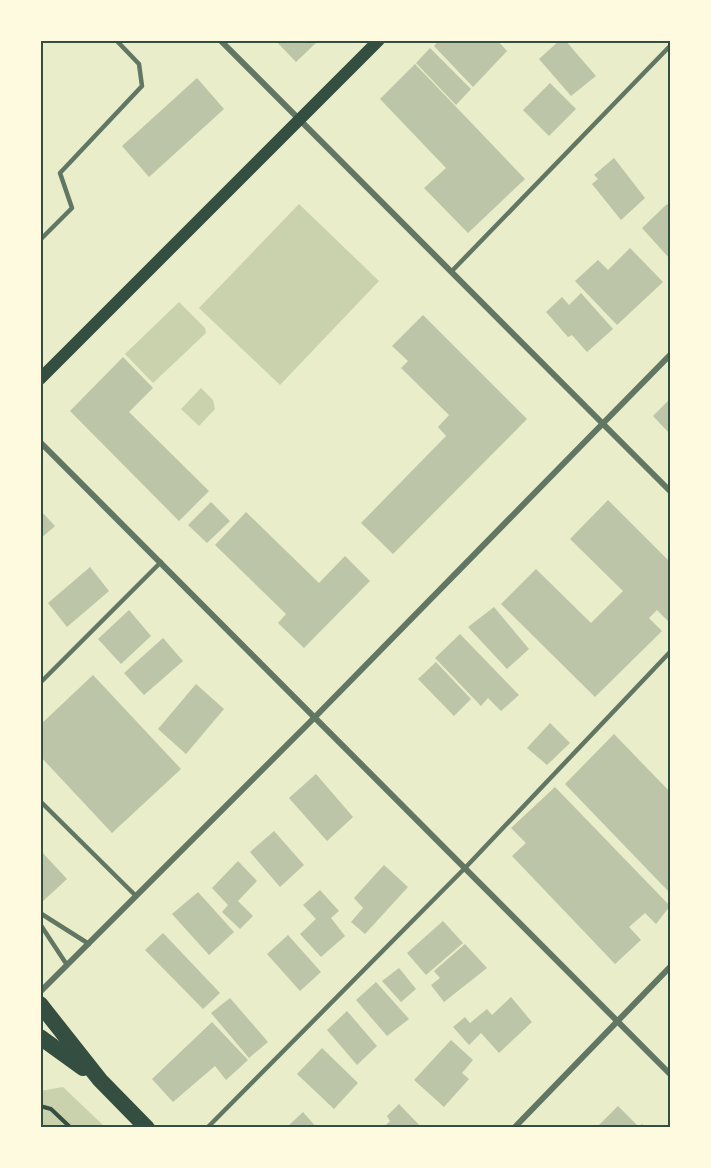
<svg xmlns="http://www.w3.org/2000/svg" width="711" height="1168" font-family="'Titillium Web',sans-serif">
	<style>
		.green { fill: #cad2ad }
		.building { fill: #bcc5a7 }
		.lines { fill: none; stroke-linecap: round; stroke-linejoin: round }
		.path { stroke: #344e41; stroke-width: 4 }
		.service { stroke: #617663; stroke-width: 4.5 }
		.minor { stroke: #617663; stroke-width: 6 }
		.secondary { stroke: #344e41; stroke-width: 12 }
		.trunk { stroke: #344e41; stroke-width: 16 }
		.neatline { fill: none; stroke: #344e41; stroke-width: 2 }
	</style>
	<rect width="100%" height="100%" fill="#e9edc9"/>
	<g class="green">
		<path d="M299 204 379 281 280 385 199 308Z"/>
		<path d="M179 302 205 328 206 333 153 383 125 354Z"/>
		<path d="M201 388 213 400 215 409 199 426 181 409Z"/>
		<path d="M63 1087 105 1127H41L40 1091Z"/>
	</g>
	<g class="building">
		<path d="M275 40H319L296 62Z"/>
		<path d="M439 40H451L454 43 456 40H497L507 51 473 87 434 46Z"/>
		<path d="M560 40H565L596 76 571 96 539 59Z"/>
		<path d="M430 48 471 89 456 105 416 63Z"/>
		<path d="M415 64 525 179 468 233 424 188 446 168 380 99Z"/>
		<path d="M197 78 224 109 149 177 122 146Z"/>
		<path d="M550 83 576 109 549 136 523 110Z"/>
		<path d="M614 158 645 198 621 220 592 184 598 179 594 175Z"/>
		<path d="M667 204 670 208V259L642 228Z"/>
		<path d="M630 248 663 282 617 325 575 281 598 260 608 270Z"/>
		<path d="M581 293 613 329 587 352 572 335 568 337 546 312 562 297 569 305Z"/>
		<path d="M423 315 527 419 393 554 361 523 446 436 438 427 449 415 401 368 408 361 392 346Z"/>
		<path d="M123 357 153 388 129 412 209 491 179 521 70 411Z"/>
		<path d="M670 399V434L653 416Z"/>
		<path d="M608 500 670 562V623L657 610 649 618 662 631 595 697 501 604 536 569 591 623 623 591 570 539Z"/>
		<path d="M211 502 230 521 207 543 188 525Z"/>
		<path d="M40 510 55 526 40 539Z"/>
		<path d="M246 512 319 583 345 556 370 581 304 648 278 623 286 614 215 545Z"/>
		<path d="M90 567 109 591 67 627 48 603Z"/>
		<path d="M494 607 529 649 507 669 468 627Z"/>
		<path d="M129 610 151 636 121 664 98 639Z"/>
		<path d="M460 634 519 695 501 711 488 698 481 706 435 658Z"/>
		<path d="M163 638 183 661 144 695 124 673Z"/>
		<path d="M436 662 471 699 454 716 418 679Z"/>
		<path d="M93 675 181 769 112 833 40 756V725Z"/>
		<path d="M196 684 224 709 186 754 158 729Z"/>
		<path d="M550 723 570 743 547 765 527 748Z"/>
		<path d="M614 734 670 792V893L565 784Z"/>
		<path d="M316 774 353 817 327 841 289 798Z"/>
		<path d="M555 787 670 906 656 924 645 913 629 927 641 940 615 964 512 856 526 843 511 828Z"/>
		<path d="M274 831 304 865 280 887 250 852Z"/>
		<path d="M40 850 67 879 42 902 40 900Z"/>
		<path d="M238 861 257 881 238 901 253 916 240 929 222 912 228 905 212 888Z"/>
		<path d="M384 865 408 887 365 934 351 922 363 908 354 898Z"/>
		<path d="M320 890 339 911 331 918 345 936 321 957 300 934 316 919 303 905Z"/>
		<path d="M198 892 234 932 209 955 172 914Z"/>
		<path d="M443 921 463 943 426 975 407 953Z"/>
		<path d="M163 933 220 993 203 1009 145 950Z"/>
		<path d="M288 935 321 972 300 991 267 954Z"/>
		<path d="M465 944 487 968 444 1002 431 985 440 978 434 971Z"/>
		<path d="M399 968 416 989 401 1002 382 981Z"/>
		<path d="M376 982 409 1019 387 1036 356 1000Z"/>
		<path d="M511 997 532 1022 499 1053 481 1033 469 1045 453 1027 465 1017 470 1023 487 1009 492 1015Z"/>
		<path d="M230 998 268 1042 249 1058 211 1013Z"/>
		<path d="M347 1011 377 1046 357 1065 327 1030Z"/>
		<path d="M212 1022 248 1060 226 1080 215 1066 173 1102 152 1079Z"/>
		<path d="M451 1040 473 1060 462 1073 469 1079 444 1107 414 1080Z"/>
		<path d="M322 1048 358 1083 334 1109 297 1074Z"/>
		<path d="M399 1104 422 1128H383L390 1121 387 1116Z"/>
		<path d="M618 1106 639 1127 642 1124 645 1128H596Z"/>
		<path d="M303 1112 317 1128H286Z"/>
	</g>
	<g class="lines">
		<path class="path" d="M40 1106 51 1109 71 1128"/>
		<g class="service">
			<path d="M40 240 72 208 60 173 142 86 139 64 116 40"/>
			<path d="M451 272 670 46"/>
			<path d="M40 683 161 562"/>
			<path d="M40 801 136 896"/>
			<path d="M40 913 89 944"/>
			<path d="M40 924 67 965"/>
			<path d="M207 1128 465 868 670 652"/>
		</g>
		<g class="minor">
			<path d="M220 40 670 491"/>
			<path d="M40 442 670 1074"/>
			<path d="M40 992 315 717 670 355"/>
			<path d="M514 1128 670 967"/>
		</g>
		<path class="secondary" d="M40 379 379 40"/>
		<g class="trunk">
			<path d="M40 1004 100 1080 147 1128"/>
			<path d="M40 1037 83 1068"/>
		</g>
	</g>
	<rect width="711" height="1168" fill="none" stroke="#fefae0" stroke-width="84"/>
	<rect x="42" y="42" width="627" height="1084" class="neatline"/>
</svg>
